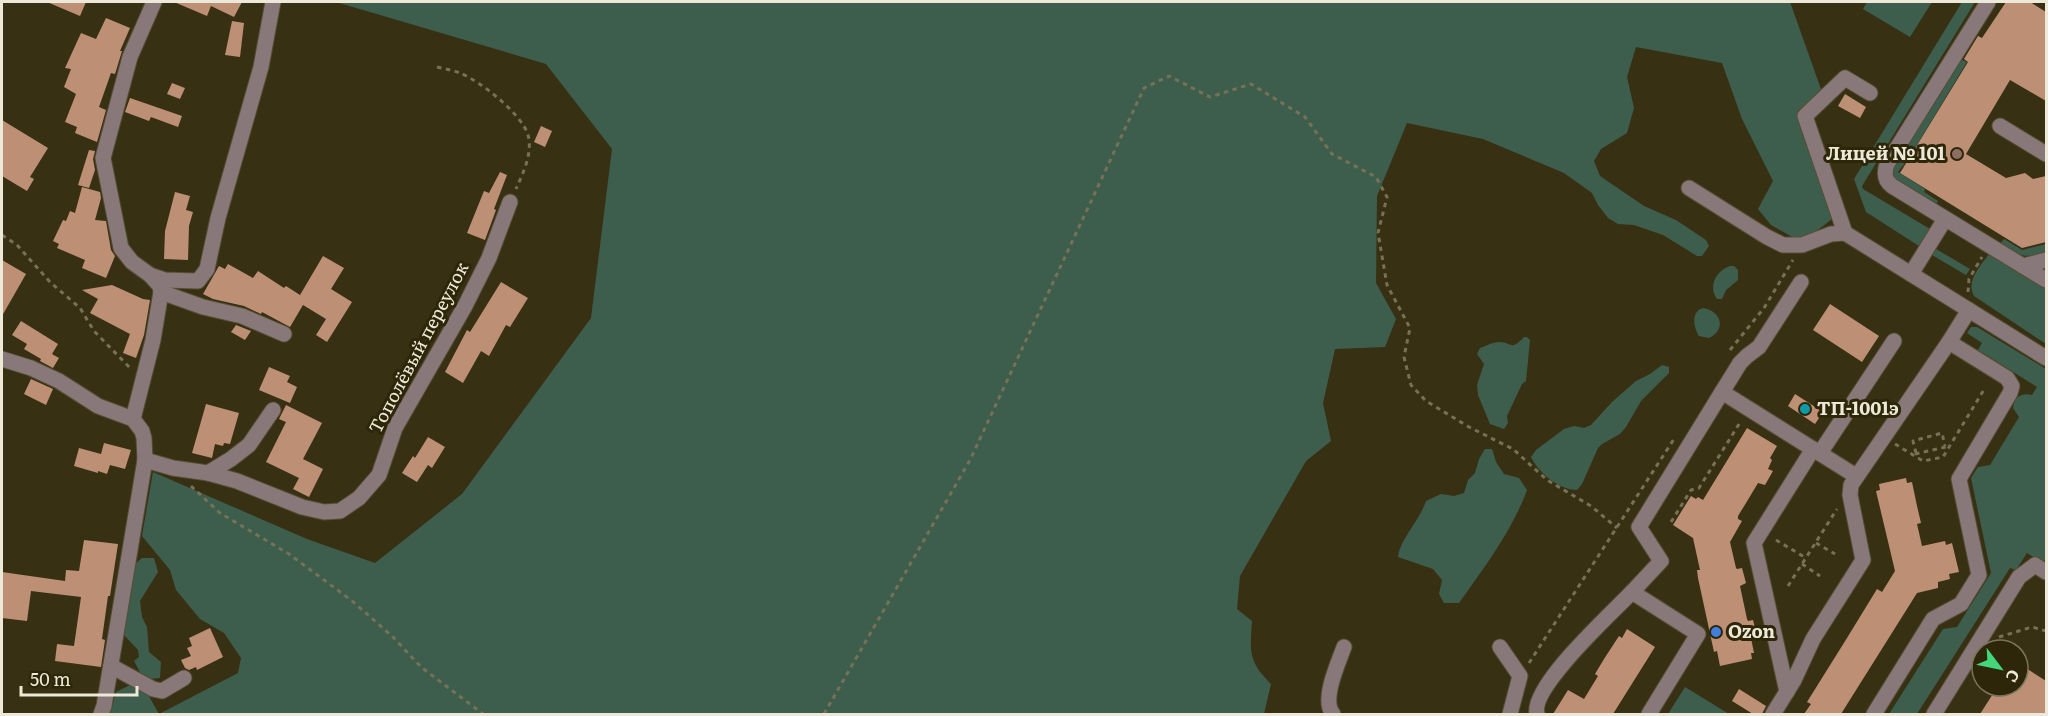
<svg xmlns="http://www.w3.org/2000/svg" width="2048" height="716" font-family="Literata,serif">
	<style>
		.green { fill: #3d5e4d }
		.building { fill: #bd9075 }
		.lines { fill: none; stroke-linecap: round; stroke-linejoin: round }
		.minor-casing { stroke: #554e33; stroke-width: 17 }
		.path { stroke: #777158; stroke-width: 3; stroke-dasharray: 4.5 4.5; stroke-linecap: butt }
		.minor { stroke: #897879; stroke-width: 15 }
		.education-dot { fill: #8d6e63; stroke: #2e2609; stroke-width: 2 }
		.culture-dot { fill: #0f9aa8; stroke: #2e2609; stroke-width: 2 }
		.shop-dot { fill: #3f7fe0; stroke: #2e2609; stroke-width: 2 }
		.labels { text-anchor: middle; stroke-width: 6; stroke-linejoin: round; paint-order: stroke }
		.poi-label { font-size: 18px; font-weight: bold; fill: #ede9d8; stroke: #2e2609; text-anchor: start }
		.street-label { font-size: 18px; fill: #ede9d8; stroke: #2e2609 }
	</style>
	<rect width="100%" height="100%" fill="#383013"/>
	<g class="green">
		<path d="M336 2H1790L1822 92 1797 112 1832 219 1814 233 1796 239 1771 225 1758 209 1773 181 1742 119 1722 63 1636 47 1627 77 1634 108 1627 133 1601 149 1594 161 1600 176 1644 206 1676 220 1706 240 1709 246 1702 256H1697L1663 235 1634 225 1618 224 1608 218 1598 205 1592 193 1564 173 1483 139 1407 123 1377 196 1376 283 1396 319 1385 347 1335 349 1323 403 1331 441 1306 461 1240 576 1237 609 1252 621C1250 652 1248 661 1271 684L1264 714H110L116 692 132 684 145 689 159 714 238 673 241 658 224 633 200 619 176 590 170 570 142 536 153 472 307 539 375 563 462 494 591 318 612 149 546 64Z"/>
		<path d="M1867 2H1932L1910 37 1863 9Z"/>
		<path d="M1962 2H1975L1862 186 1863 189 1930 229 1919 246 1866 212 1854 179Z"/>
		<path d="M1960 59 1967 62 1915 148 1911 146 1904 156 1908 159 1898 172 1925 189 1924 192 1938 201 1935 206 1892 178 1893 166Z"/>
		<path d="M2004 239 2022 250 2046 244V253C2022 258 2022 257 2000 244Z"/>
		<path d="M1936 249 1970 269 1966 275 1932 255Z"/>
		<path d="M1991 251 2046 284V344L1974 296C1965 280 1982 265 1991 251Z"/>
		<path d="M1730 266H1734L1738 270V280L1726 290 1722 299H1717C1708 286 1716 271 1730 266Z"/>
		<path d="M1703 308C1721 311 1727 329 1709 338L1699 336C1693 327 1691 311 1703 308Z"/>
		<path d="M1971 327H1977L2046 369V558L2043 563 2027 553 2016 570 2010 568 1917 714H1889L1943 629 1957 627 1991 573 1971 478 1978 467 1990 465 2019 417 2013 408C2014 397 2022 392 2032 395L2037 387 1978 350 1982 343 1967 333Z"/>
		<path d="M1524 337H1527L1530 340 1526 381 1522 384 1507 416 1508 423 1504 429 1490 424 1478 395 1477 385 1484 364 1477 354 1480 348C1486 346 1493 342 1499 342 1513 342 1510 352 1524 337Z"/>
		<path d="M1662 365 1669 367V373L1641 401 1626 427 1620 434 1602 444 1598 448 1582 484 1577 490C1559 490 1538 472 1531 457L1536 450 1564 429 1574 426 1584 428 1591 425 1612 402 1636 381 1650 374Z"/>
		<path d="M1485 449H1492L1496 462 1504 474 1519 478 1527 490C1512 531 1484 568 1459 603H1444L1439 594 1442 580 1433 569 1398 557C1400 539 1420 520 1426 501L1441 494 1454 496 1464 493 1468 480 1475 473 1479 459Z"/>
		<path d="M142 558H154L158 572 140 601 142 617 147 627 149 652 161 662 160 678 149 679 143 678 134 661 139 657 138 650 124 635 126 606 135 564Z"/>
		<path d="M1685 687 1729 714H1668Z"/>
	</g>
	<g class="building">
		<path d="M47 2H86L80 16Z"/>
		<path d="M174 2H242L234 17 211 6 207 16Z"/>
		<path d="M2006 2H2030L2046 12V101L2010 80 1966 154 2006 178 2025 173 2033 179 2046 176V242L2022 248 1900 173 1968 62 1964 59 1978 36 1982 38Z"/>
		<path d="M106 18 130 28 120 51H122L115 74 111 73 99 107 106 110 97 142 75 133 77 127 65 122 76 94 64 87 71 69 65 68 81 33 96 39Z"/>
		<path d="M232 21 244 23 240 57 225 55Z"/>
		<path d="M172 83 185 88 180 99 167 94Z"/>
		<path d="M1845 94 1866 107 1860 118 1838 106Z"/>
		<path d="M130 98 182 116 178 127 151 117 149 121 125 112Z"/>
		<path d="M2 120 48 148 30 177 34 179 27 191 2 176Z"/>
		<path d="M541 126 552 131 545 147 534 142Z"/>
		<path d="M89 150 95 151 93 159 95 170 89 188 78 185Z"/>
		<path d="M500 172 507 175 494 209 496 210 485 240 467 233 484 191 489 193Z"/>
		<path d="M82 187 100 192 101 198 95 220 106 221 111 250 115 256 106 278 82 268 85 260 57 248 59 244 53 241 63 220 66 221 70 211 75 213Z"/>
		<path d="M175 192 190 196 186 210 193 212 189 226 188 260 164 259 165 231Z"/>
		<path d="M323 256 344 268 331 289 352 302 327 342 316 335 326 319 303 305 290 327 262 312 261 314 244 306 213 299 203 294 219 266 225 269 228 264 253 278 258 271 284 288 286 286 300 295Z"/>
		<path d="M2 260 26 274 2 316Z"/>
		<path d="M501 282 528 298 510 327 506 325 489 356 481 351 463 383 445 372 467 330 470 332Z"/>
		<path d="M112 285 143 299 150 300 144 335 136 358 123 353 130 334 90 313 98 299 82 290Z"/>
		<path d="M1830 304 1879 336 1862 362 1813 330Z"/>
		<path d="M21 321 58 344 52 354 59 358 53 368 40 361 41 359 24 349 27 344 12 335Z"/>
		<path d="M236 325 251 331 245 340 231 332Z"/>
		<path d="M269 367 290 376 287 382 297 387 290 403 259 390Z"/>
		<path d="M31 379 53 389 46 405 24 394Z"/>
		<path d="M1795 394 1823 412 1815 424 1788 406Z"/>
		<path d="M206 404 239 413 230 444 224 443 223 446 215 444 212 458 192 453Z"/>
		<path d="M286 405 322 423 303 459 323 469 309 497 293 489 299 478 266 462 286 422 279 419Z"/>
		<path d="M1747 428 1777 446 1770 458 1772 460 1768 469 1773 471 1765 485 1758 483 1746 503 1738 516V519L1742 521 1730 542 1736 568 1737 569 1742 568 1746 583 1740 586 1747 619 1748 621 1753 620 1757 635 1751 638 1754 653H1751L1752 659 1720 666 1717 651 1714 652 1698 578 1697 570H1700L1693 538 1673 525 1691 496 1696 499 1698 497 1703 500Z"/>
		<path d="M428 437 445 447 432 468 428 465 417 482 402 473 413 456 415 458Z"/>
		<path d="M104 443 131 450 125 469 110 465 107 474 98 471V473L74 466 79 448 101 454Z"/>
		<path d="M1906 478 1907 483 1912 482 1917 506 1921 523 1917 524 1922 546 1945 541 1946 545 1952 543 1959 572 1949 574 1950 579 1938 582V588L1917 593 1841 714H1804L1811 704 1807 702 1847 638 1877 589 1882 592 1895 571 1876 491 1880 490 1879 484Z"/>
		<path d="M84 540 118 544 110 596H108L102 639 105 640 101 667 55 661 57 644 74 646 81 597 31 591 27 621 2 618V572L65 581 66 570 79 571Z"/>
		<path d="M210 628 223 657 197 670 196 667 189 670 185 668 181 660 191 656 187 648 192 646 189 638Z"/>
		<path d="M1627 629 1655 647 1613 714H1553L1568 690 1584 699 1598 676 1595 674 1604 659 1619 636 1622 638Z"/>
		<path d="M2018 663 2046 681V714H1980L1998 686H2018Z"/>
		<path d="M1739 689 1766 706 1762 714H1753L1732 701Z"/>
	</g>
	<g class="lines">
		<defs>
			<g id="minor">
				<path d="M1988 2 1887 164C1884 173 1884 180 1892 186L2046 280"/>
				<path d="M1870 93 1845 78 1805 116 1845 233 2046 358"/>
				<path d="M2000 126 2046 154"/>
				<path d="M1689 188 1767 237 1783 245H1802L1831 234 1845 233"/>
				<path d="M2023 266 2046 260"/>
				<path d="M1911 274 1945 219"/>
				<path d="M150 275 165 280 198 281 207 269 218 218 261 67 273 2"/>
				<path d="M1801 282 1759 347 1747 356 1740 363 1722 392 1856 476"/>
				<path d="M161 292 203 307 242 316 284 334"/>
				<path d="M1949 342 1969 310"/>
				<path d="M2 359 31 368 59 381 98 406 133 419 142 431 144 438 145 460 104 706 101 714"/>
				<path d="M133 419 153 340 161 292 160 286 150 275 132 262 121 248 103 158 130 57 154 2"/>
				<path d="M1820 453 1894 341"/>
				<path d="M145 460 173 468 208 473 237 481 302 507 324 512 340 511 359 498 379 475 395 428 465 306 489 258 510 202"/>
				<path d="M208 473 231 459 249 445 273 410"/>
				<path d="M1632 592 1661 561 1639 527 1722 392"/>
				<path d="M1500 647 1520 676 1510 714"/>
				<path d="M111 666 153 689 162 691 184 678"/>
				<path d="M1787 692 1754 543 1813 449"/>
				<path d="M1333 714C1321 700 1338 664 1344 647"/>
				<path d="M1537 714C1530 687 1612 613 1632 592L1698 634 1649 714"/>
				<path d="M1773 714 1794 680 1813 639 1863 560 1850 495 1851 485 1949 342 2007 378 2012 386 2010 393 1959 479 1979 575 1961 604 1933 619 1874 714"/>
				<path d="M1934 714 2019 577 2035 565 2046 572"/>
			</g>
		</defs>
		<use href="#minor" class="minor-casing"/>
		<g class="path">
			<path d="M437 67C445 69 453 70 460 73 480 81 522 114 528 135 533 153 523 173 516 189"/>
			<path d="M2 235 17 245 50 282 80 308 94 331 132 370"/>
			<path d="M1968 292 1969 279 1982 257"/>
			<path d="M1730 350 1764 308 1793 260"/>
			<path d="M1895 444 1923 461 1943 457 1985 388"/>
			<path d="M1916 453 1913 441 1942 433 1945 446"/>
			<path d="M1915 454 1946 447"/>
			<path d="M191 486 220 513 289 554 351 600 392 636 421 667 483 714"/>
			<path d="M1671 522 1691 490 1699 488 1741 421"/>
			<path d="M1776 540 1806 558"/>
			<path d="M1816 543 1835 554"/>
			<path d="M1802 564 1820 576"/>
			<path d="M1788 586 1837 509"/>
			<path d="M1999 637 2032 627 2046 631"/>
			<path d="M1529 663 1674 439"/>
			<path d="M824 714 970 460 1144 88 1169 76 1210 97 1251 84 1305 117 1332 154 1376 177 1387 197 1378 233 1387 285 1410 328 1404 357 1411 385 1426 401 1469 427 1513 449 1547 480 1591 506 1617 528"/>
		</g>
		<use href="#minor" class="minor"/>
	</g>
	<circle class="education-dot" cx="1957" cy="154" r="6"/>
	<circle class="culture-dot" cx="1805" cy="409" r="6"/>
	<circle class="shop-dot" cx="1716" cy="632" r="6"/>
	<g class="labels">
		<g class="poi-label">
			<text x="1945" y="160" text-anchor="end">Лицей № 101</text>
			<text x="1817" y="415">ТП-1001э</text>
			<text x="1728" y="638">Ozon</text>
		</g>
		<g class="street-label">
			<text transform="translate(419 348) rotate(-62)" y="6">Тополёвый переулок</text>
		</g>
	</g>
	<rect width="2048" height="716" fill="none" stroke="#ede9d8" stroke-width="6"/>
	<g transform="translate(2000 668) rotate(122)"><circle r="28" fill="#2e2609" stroke="#7a745c" stroke-width="1.5"/>
	<path d="M0-4.5L10 22L0 15L-10 22Z" fill="#43d77b"/>
	<text y="-9" font-size="16" font-weight="bold" text-anchor="middle" fill="#ede9d8">С</text>
	</g>
	<path d="M21 686v9h116v-9" fill="none" stroke="#ede9d8" stroke-width="3"/>
	<text x="30" y="686" font-size="18" fill="#ede9d8" stroke="#2e2609" stroke-width="4.5" paint-order="stroke">50 m</text>
</svg>
